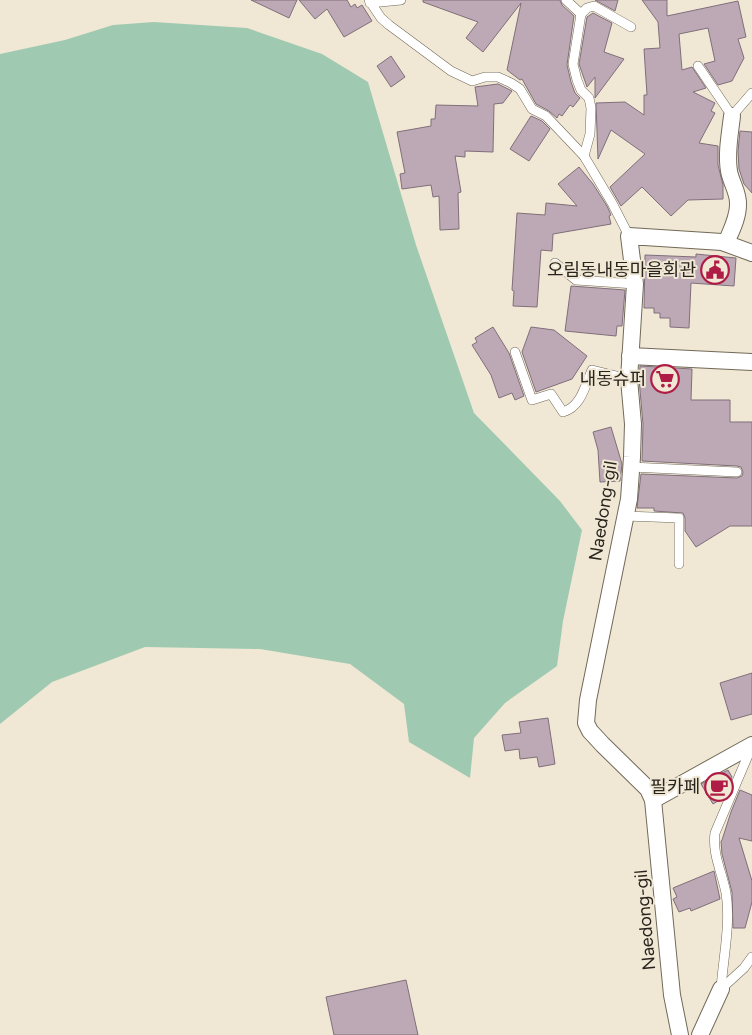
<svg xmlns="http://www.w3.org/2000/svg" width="752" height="1035" font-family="Figtree,'Noto Sans KR',sans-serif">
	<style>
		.green { fill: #9fcab1 }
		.building { fill: #bca9b5; stroke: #806f7a }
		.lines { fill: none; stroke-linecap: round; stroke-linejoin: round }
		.service-casing { stroke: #716959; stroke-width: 10 }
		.minor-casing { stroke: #716959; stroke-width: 18 }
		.service { stroke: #fff; stroke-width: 9 }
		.minor { stroke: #fff; stroke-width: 16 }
		.labels { text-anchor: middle; stroke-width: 4; stroke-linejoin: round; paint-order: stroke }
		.poi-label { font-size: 18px; fill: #28241d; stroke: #f0e7d4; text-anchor: end }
		.street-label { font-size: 18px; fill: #28241d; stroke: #f0e7d4 }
	</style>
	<rect width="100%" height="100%" fill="#f0e7d4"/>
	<path class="green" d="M154 22 247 28 322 54 368 82 416 245 474 413 560 501 582 530 563 621 557 666 505 703 474 738 470 778 409 742 404 704 350 664 260 649 145 647 52 682 0 724V54L65 40 113 25Z"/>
	<g class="building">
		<path d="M251 0H297L289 18Z"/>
		<path d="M299 0H347L351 7 355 4 357 8 362 5 372 21 344 37 327 9 315 19Z"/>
		<path d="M423 0H560L562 5 574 16 567 65 571 82 575 93 580 98 573 107 570 105 562 116 559 114 557 118 549 111 536 104 522 79 520 80 507 70 521 3 483 52 466 38 478 22 423 2Z"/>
		<path d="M595 0H618L615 11Z"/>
		<path d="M642 0H667V16L738 1 746 37 738 39 744 58 732 81 718 85 704 64 715 61 708 28 679 34 682 70 692 67 706 88 693 92 715 103 711 111 715 113 699 143 718 146V165L723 185V199L688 200 671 216 642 187 621 206 610 187 645 154 611 130 598 159 596 103 625 102 644 115V95H647L644 49 660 48 658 22Z"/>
		<path d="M593 13 612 23 604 52 624 59 595 98V77L587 87 579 64 587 17Z"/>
		<path d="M391 56 405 77 391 87 377 66Z"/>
		<path d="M498 84 512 91 503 103 494 104 493 152 465 151V157L455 156 461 192 458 193 459 229 440 230 439 196 433 197 431 185 402 189 400 174 405 173 397 132 431 126V119H435L436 105 478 106 475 87Z"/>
		<path d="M531 116 542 121 550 129 529 161 510 149Z"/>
		<path d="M740 131 752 132V193L744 184 739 169 738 151Z"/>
		<path d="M579 167 593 184 607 206 611 215 609 216 611 224 553 234 552 251 541 250 537 307 513 306 514 291 512 290 517 213 545 215 546 203 577 206 558 184Z"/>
		<path d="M696 254 736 258 734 286 691 283 689 328 670 327V318H660V313H654V308H644L645 255 696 257Z"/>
		<path d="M571 286 625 290 622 326H617L616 336 565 331Z"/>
		<path d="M493 327 509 353 524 396 515 400 512 393 499 398 491 375 472 345 477 342 475 338Z"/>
		<path d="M531 327 554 330 587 356 572 379 536 392 522 352Z"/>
		<path d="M640 366 692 369 691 400H730V422H752V526H730L696 547 685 531V518L683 513 654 511V508H637L641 474 737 478 742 476 743 472 741 467 737 466 642 461 643 424 639 379Z"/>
		<path d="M611 427 622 464 620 481 600 482 598 450 593 432Z"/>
		<path d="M752 673V714L731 720 720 683Z"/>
		<path d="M548 718 555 764 539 767 537 757 520 759 519 749 505 751 502 735 521 733 519 722Z"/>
		<path d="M728 770 732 777 723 798 713 804 701 784Z"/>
		<path d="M740 790 752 795V841L739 838 752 881V902L745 928H733L732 892 722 854 721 841 722 840 731 812Z"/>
		<path d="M714 871 720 899 691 911 690 908 679 912 673 899 677 897 673 888Z"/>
		<path d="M406 980 418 1035H334L326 997Z"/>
	</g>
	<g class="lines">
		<defs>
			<g id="service">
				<path d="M369 0 381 18 389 25 451 71 472 81 485 77H498L511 83 520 89 532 109 546 116 584 156 612 203 629 236"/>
				<path d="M566 0 581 14"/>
				<path d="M370 3 401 0"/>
				<path d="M698 66 732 116 752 93"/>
				<path d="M584 156 590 134 591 108 589 98 581 90 577 80 573 64 581 14 587 8 594 6 631 27"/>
				<path d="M555 263 576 280 635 284"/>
				<path d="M515 352 532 400 551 394 563 412C581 407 585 386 592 370L629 379"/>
				<path d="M631 467 737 472"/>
				<path d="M625 516 679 518V564"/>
				<path d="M721 989C723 959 731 923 726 893 722 872 712 854 715 833L752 746"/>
				<path d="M721 989 744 968 752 957"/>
			</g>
			<g id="minor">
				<path d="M726 243C731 231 738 218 738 205 739 193 731 183 729 171 726 153 730 134 732 116"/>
				<path d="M630 356 752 362"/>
				<path d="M653 800 752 745"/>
				<path d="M680 1035 672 995 653 800 648 789 603 745 590 731 586 723 588 700 629 499 632 457 633 424 629 379 635 284 629 236 722 242 752 253"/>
				<path d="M700 1035 721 989"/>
			</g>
		</defs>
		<use href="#service" class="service-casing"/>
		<use href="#minor" class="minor-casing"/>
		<use href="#service" class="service"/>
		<use href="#minor" class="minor"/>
	</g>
	<defs>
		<symbol id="civic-ring" viewBox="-11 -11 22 22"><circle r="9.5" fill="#f0e7d4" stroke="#af1c45" stroke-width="1.5"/><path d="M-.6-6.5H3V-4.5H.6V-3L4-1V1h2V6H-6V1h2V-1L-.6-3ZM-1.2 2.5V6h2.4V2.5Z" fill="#af1c45"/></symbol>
		<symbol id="supermarket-ring" viewBox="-11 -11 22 22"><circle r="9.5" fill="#f0e7d4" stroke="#af1c45" stroke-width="1.5"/><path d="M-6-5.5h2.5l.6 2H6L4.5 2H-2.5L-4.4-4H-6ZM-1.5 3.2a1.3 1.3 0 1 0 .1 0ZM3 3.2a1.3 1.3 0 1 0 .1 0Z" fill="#af1c45"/></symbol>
		<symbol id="cafe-ring" viewBox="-11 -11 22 22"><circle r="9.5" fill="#f0e7d4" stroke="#af1c45" stroke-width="1.5"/><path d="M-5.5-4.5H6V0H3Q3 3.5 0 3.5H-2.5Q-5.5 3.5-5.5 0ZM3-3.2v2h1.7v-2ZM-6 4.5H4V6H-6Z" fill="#af1c45"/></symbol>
	</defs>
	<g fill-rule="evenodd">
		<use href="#civic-ring" x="699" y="254" width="32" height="32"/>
		<use href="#supermarket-ring" x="649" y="363" width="32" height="32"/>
		<use href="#cafe-ring" x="703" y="771" width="32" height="32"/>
	</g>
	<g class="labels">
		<g class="poi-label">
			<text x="696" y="276">오림동내동마을회관</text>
			<text x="646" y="385">내동슈퍼</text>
			<text x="700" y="793">필카페</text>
		</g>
		<g class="street-label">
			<text transform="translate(603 511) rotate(-81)" y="6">Naedong-gil</text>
			<text transform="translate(645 920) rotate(-95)" y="6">Naedong-gil</text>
		</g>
	</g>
</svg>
